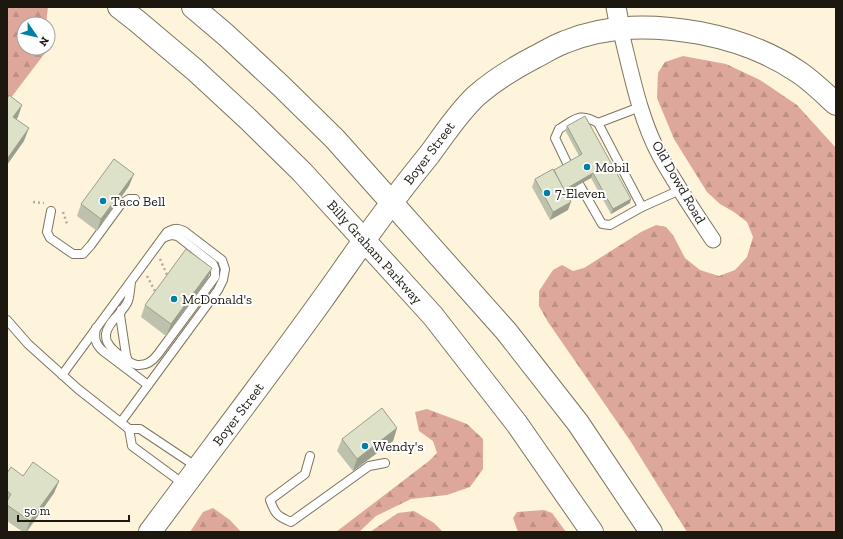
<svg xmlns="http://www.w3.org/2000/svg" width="843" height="539" font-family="'Zilla Slab',serif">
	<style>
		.forest { fill: url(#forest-firs) }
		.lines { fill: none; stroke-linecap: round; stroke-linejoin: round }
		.service-casing { stroke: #7e7560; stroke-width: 10 }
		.minor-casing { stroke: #7e7560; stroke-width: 17 }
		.tertiary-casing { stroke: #7e7560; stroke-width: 21 }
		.secondary-casing { stroke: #7e7560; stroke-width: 24 }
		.trunk-casing { stroke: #7e7560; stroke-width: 24 }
		.path { stroke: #b5ac99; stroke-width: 2.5; stroke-dasharray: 2 3; stroke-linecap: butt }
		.service { stroke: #fff; stroke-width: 8 }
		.minor { stroke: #fff; stroke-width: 15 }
		.tertiary { stroke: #fff; stroke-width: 19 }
		.secondary { stroke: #fff; stroke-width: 22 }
		.trunk { stroke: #fff; stroke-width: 22 }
		.wall { fill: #bec2ac }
		.shaded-wall { fill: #9b9e8c }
		.building { fill: #dde1c8; stroke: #9b9e8c }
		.poi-dot { fill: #007fa4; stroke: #fff; stroke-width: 1.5 }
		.labels { text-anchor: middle; stroke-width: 4; stroke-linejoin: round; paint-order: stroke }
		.street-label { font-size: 14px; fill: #1c180f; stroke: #fff }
		.poi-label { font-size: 14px; fill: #1c180f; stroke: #fff; text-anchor: start }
	</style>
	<defs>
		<pattern id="forest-firs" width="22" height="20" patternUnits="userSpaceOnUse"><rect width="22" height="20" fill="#dea79c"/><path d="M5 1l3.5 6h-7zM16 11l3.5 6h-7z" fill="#be8f85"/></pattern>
	</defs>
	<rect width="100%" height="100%" fill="#fef3db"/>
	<g class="forest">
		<path d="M7 7H48L46 24H24V48H45V53L7 103Z"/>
		<path d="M683 56 726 64 760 80 797 105 836 148V532H687L631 442 548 322 539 306V291L553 270 562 265 573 271 584 268 641 232 656 225 666 227 673 235 685 258 700 270 719 276 735 270 747 257 753 237 747 222 734 212 720 204 707 192 674 139 657 98 658 73 665 62Z"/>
		<path d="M427 409 467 424 483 439V469L470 487 447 495 411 499 376 516 359 532H336L429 461 437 453 433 441 419 431 415 412Z"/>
		<path d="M213 508 230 520 241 532H190L203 512Z"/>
		<path d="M544 510 552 513 566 532H518L513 518 517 512Z"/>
		<path d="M414 511 434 523 443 532H370L398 513Z"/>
	</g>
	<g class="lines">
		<defs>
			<g id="service">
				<path d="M640 107 598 123 642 207 680 190"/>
				<path d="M598 123C579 112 576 119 559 129L555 138 567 163 602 224 610 225 642 207"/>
				<path d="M51 211 47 232 50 238 73 254H83L91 245 121 204 129 199H135"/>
				<path d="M131 282C130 288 130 295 128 301 123 313 108 321 106 334 106 338 106 341 108 343 111 350 130 364 137 365 147 366 153 361 158 354L215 277V269L213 264 179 237C173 234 169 235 163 238"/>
				<path d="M121 310 120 315 126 355 128 361"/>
				<path d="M7 320 28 344 78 389 129 429H140L197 467"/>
				<path d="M96 328C94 338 95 344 103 351L148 385"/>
				<path d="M62 375 167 232C174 228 177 228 184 231L222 260 225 269 223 280 218 290 121 422"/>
				<path d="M129 429 132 446 185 485"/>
				<path d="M310 456 305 474 270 500C275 514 277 516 291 522L369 466 385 463"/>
			</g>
			<path id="minor" d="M620 28C631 71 639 117 660 156 676 185 695 213 713 240"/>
			<path id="tertiary" d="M616 7 620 28"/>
			<path id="secondary" d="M150 532C207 455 266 378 322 300 345 268 367 235 391 204 403 187 416 171 429 155 444 135 457 114 476 96 494 80 514 68 535 57 545 52 554 46 565 42 609 24 654 25 700 33 736 40 770 52 800 73 813 82 824 93 836 104"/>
			<g id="trunk">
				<path d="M119 7 137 21 195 70 249 120 302 172 433 316 517 424 592 532"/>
				<path d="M193 7 226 35 281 86 335 139 506 331 578 423 651 532"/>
			</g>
		</defs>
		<use href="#service" class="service-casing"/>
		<use href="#minor" class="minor-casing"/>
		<use href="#tertiary" class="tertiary-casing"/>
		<use href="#secondary" class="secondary-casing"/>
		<use href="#trunk" class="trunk-casing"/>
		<g class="path">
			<path d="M33 202 44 203"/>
			<path d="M63 212 67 224"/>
			<path d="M160 259 168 277"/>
			<path d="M147 276 156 293"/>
		</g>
		<use href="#service" class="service"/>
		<use href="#minor" class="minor"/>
		<use href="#tertiary" class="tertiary"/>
		<use href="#secondary" class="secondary"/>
		<use href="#trunk" class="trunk"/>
	</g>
	<g class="wall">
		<path d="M567 126 630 203 611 214 591 178 566 192 568 210 550 220 532 187 535 179 554 170 579 156 565 130Z"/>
		<path d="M129 186 97 231 77 216 81 204Z"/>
		<path d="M212 268 207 280 166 336 141 317 145 305Z"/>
		<path d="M397 428 393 441 353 471 337 451 342 439Z"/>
		<path d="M7 473 59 481 54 493 27 532H23L7 521Z"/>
	</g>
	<g class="shaded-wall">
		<path d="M22 105 18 117 9 130 13 117Z"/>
		<path d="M29 128 24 141 7 165V159Z"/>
		<path d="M593 173 591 178 560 195 562 191Z"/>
		<path d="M134 174 129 186 97 231 101 219Z"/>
		<path d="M631 199 630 203 611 214 613 209Z"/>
		<path d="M571 202 568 210 550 220 553 212Z"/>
		<path d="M212 268 207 280 166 336 171 324Z"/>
		<path d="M397 428 393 441 353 471 357 459Z"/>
		<path d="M59 481 54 493 26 532 30 521Z"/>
	</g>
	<g class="building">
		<path d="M9 95 22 105 13 117 29 128 7 159V99Z"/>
		<path d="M585 116 631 199 613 209 593 173 564 190 554 170 582 154 567 126Z"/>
		<path d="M114 159 134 174 101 219 81 204Z"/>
		<path d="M553 169 571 202 553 212 535 179Z"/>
		<path d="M186 249 212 268 171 324 145 305Z"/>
		<path d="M382 408 397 428 357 459 342 439Z"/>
		<path d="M33 462 59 481 30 521 7 505V501L11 494 7 491V473L11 467 23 476Z"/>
	</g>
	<g class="poi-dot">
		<circle cx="587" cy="167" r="4"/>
		<circle cx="547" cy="193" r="4"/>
		<circle cx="103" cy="201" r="4"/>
		<circle cx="174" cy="299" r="4"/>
		<circle cx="365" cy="446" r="4"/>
	</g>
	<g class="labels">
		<g class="street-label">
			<text transform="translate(429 153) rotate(-53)" y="5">Boyer Street</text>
			<text transform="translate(679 182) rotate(60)" y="5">Old Dowd Road</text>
			<text transform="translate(375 252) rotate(48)" y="5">Billy Graham Parkway</text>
			<text transform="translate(238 414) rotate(-53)" y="5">Boyer Street</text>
		</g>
		<g class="poi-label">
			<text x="595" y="172">Mobil</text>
			<text x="555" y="198">7-Eleven</text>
			<text x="111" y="206">Taco Bell</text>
			<text x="182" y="304">McDonald's</text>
			<text x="373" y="451">Wendy's</text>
		</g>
	</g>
	<rect width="843" height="539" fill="none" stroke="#1c180f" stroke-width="16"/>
	<g transform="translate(36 36) rotate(124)"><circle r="19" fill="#ffffff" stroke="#a4a39f"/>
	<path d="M0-3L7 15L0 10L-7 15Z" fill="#007fa4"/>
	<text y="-6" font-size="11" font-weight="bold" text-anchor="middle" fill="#1c180f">N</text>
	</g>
	<path d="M18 515v6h111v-6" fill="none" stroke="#1c180f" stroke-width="2"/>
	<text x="24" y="515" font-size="12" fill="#1c180f" stroke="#ffffff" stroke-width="3" paint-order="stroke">50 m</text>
</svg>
